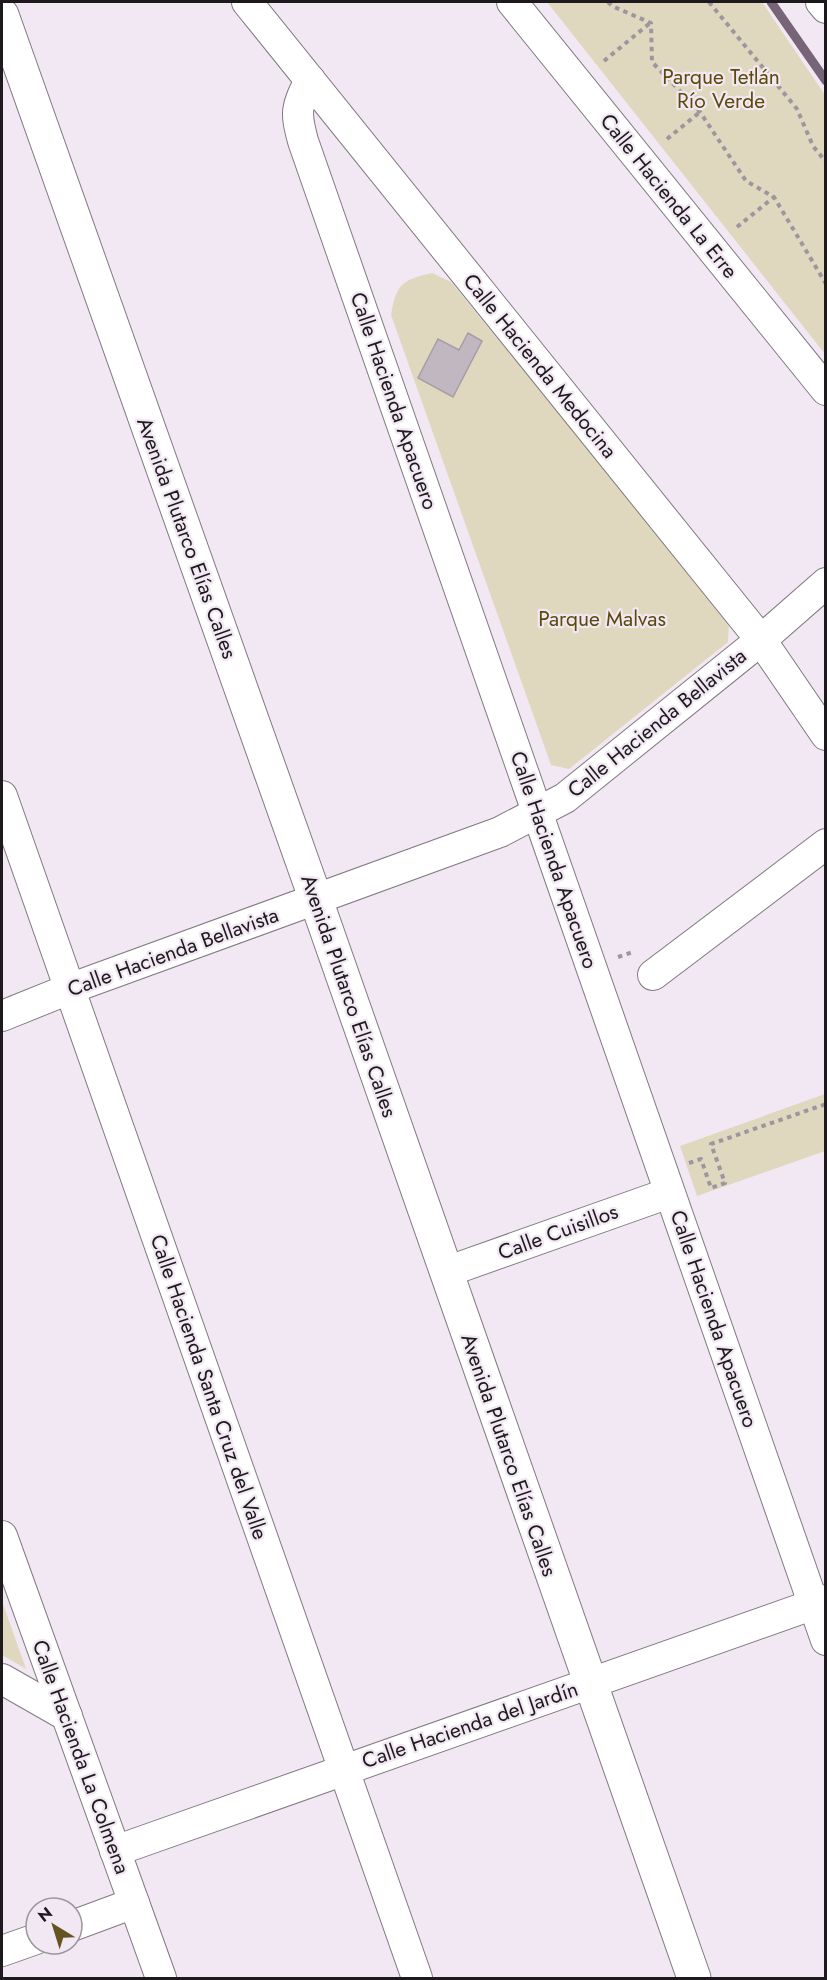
<svg xmlns="http://www.w3.org/2000/svg" width="827" height="1980" font-family="Jost,sans-serif">
	<style>
		.green { fill: #e0d7bf }
		.lines { fill: none; stroke-linecap: round; stroke-linejoin: round }
		.stream { stroke: #786479; stroke-width: 9 }
		.building { fill: #c1b7c1; stroke: #a69da7; stroke-width: 1.5 }
		.street-casing { stroke: #827982; stroke-width: 32 }
		.secondary-casing { stroke: #827982; stroke-width: 35 }
		.path { stroke: #9e969f; stroke-width: 4; stroke-dasharray: 4.5 4.5; stroke-linecap: butt }
		.street { stroke: #fff; stroke-width: 30 }
		.secondary { stroke: #fff; stroke-width: 33 }
		.labels { text-anchor: middle; stroke-width: 4.5; stroke-linejoin: round; paint-order: stroke }
		.park-label { font-size: 21px; fill: #5c4907; stroke: #f2e8f3 }
		.street-label { font-size: 21px; fill: #1d191d; stroke: #f2e8f3 }
	</style>
	<rect width="100%" height="100%" fill="#f2e8f3"/>
	<g class="green">
		<path d="M547 2H762L825 95V354Z"/>
		<path d="M432 273 451 282 729 622 728 642 569 769 551 765 391 315C396 284 402 280 432 273Z"/>
		<path d="M825 1094V1151L697 1196 680 1146Z"/>
		<path d="M2 1601 26 1669 2 1655Z"/>
	</g>
	<g class="lines">
		<path class="stream" d="M771 2 826 81"/>
	</g>
	<path class="building" d="M468 333 482 341 453 397 418 378 438 339 459 350Z"/>
	<g class="lines">
		<defs>
			<g id="street">
				<path d="M247 2 761 640 826 735"/>
				<path d="M512 2 826 390"/>
				<path d="M821 2 826 8"/>
				<path d="M310 80C296 108 295 111 303 141L826 1640"/>
				<path d="M2 796 417 1978"/>
				<path d="M653 975 826 844"/>
				<path d="M2 1016 69 989 500 832 565 798 761 640 826 583"/>
				<path d="M446 1272 669 1193"/>
				<path d="M2 1536 161 1978"/>
				<path d="M2 1679 67 1716"/>
				<path d="M115 1851 826 1600"/>
				<path d="M72 1926 134 1903"/>
				<path d="M2 1951 36 1939"/>
			</g>
			<path id="secondary" d="M2 15 316 900 694 1978"/>
		</defs>
		<use href="#street" class="street-casing"/>
		<use href="#secondary" class="secondary-casing"/>
		<g class="path">
			<path d="M608 2 612 6 651 23 652 62 700 112 746 181 774 197 826 284"/>
			<path d="M709 2 797 109 813 146 826 162"/>
			<path d="M604 61 650 23"/>
			<path d="M667 139 700 112"/>
			<path d="M737 227 774 197"/>
			<path d="M618 957 633 952"/>
			<path d="M689 1163 701 1159 711 1188 725 1183 711 1144 826 1104"/>
		</g>
		<use href="#street" class="street"/>
		<use href="#secondary" class="secondary"/>
	</g>
	<g class="labels">
		<g class="park-label">
			<text x="721" y="84">Parque Tetlán<tspan x="721" dy="24">Río Verde</tspan></text>
			<text x="602" y="626">Parque Malvas</text>
		</g>
		<g class="street-label">
			<text transform="translate(669 196) rotate(51)" y="7">Calle Hacienda La Erre</text>
			<text transform="translate(540 366) rotate(51)" y="7">Calle Hacienda Medocina</text>
			<text transform="translate(394 401) rotate(71)" y="7">Calle Hacienda Apacuero</text>
			<text transform="translate(187 538) rotate(70)" y="7">Avenida Plutarco Elías Calles</text>
			<text transform="translate(657 723) rotate(-39)" y="7">Calle Hacienda Bellavista</text>
			<text transform="translate(554 860) rotate(71)" y="7">Calle Hacienda Apacuero</text>
			<text transform="translate(173 952) rotate(-20)" y="7">Calle Hacienda Bellavista</text>
			<text transform="translate(349 996) rotate(71)" y="7">Avenida Plutarco Elías Calles</text>
			<text transform="translate(558 1232) rotate(-20)" y="7">Calle Cuisillos</text>
			<text transform="translate(714 1319) rotate(71)" y="7">Calle Hacienda Apacuero</text>
			<text transform="translate(209 1387) rotate(71)" y="7">Calle Hacienda Santa Cruz del Valle</text>
			<text transform="translate(509 1455) rotate(71)" y="7">Avenida Plutarco Elías Calles</text>
			<text transform="translate(470 1725) rotate(-19)" y="7">Calle Hacienda del Jardín</text>
			<text transform="translate(81 1757) rotate(70)" y="7">Calle Hacienda La Colmena</text>
		</g>
	</g>
	<rect width="827" height="1980" fill="none" stroke="#1d191d" stroke-width="6"/>
	<g transform="translate(54 1926) rotate(322)"><circle r="28" fill="#f2e8f3" stroke="#9d959d" stroke-width="1.5"/>
	<path d="M0-4.5L10 22L0 15L-10 22Z" fill="#655421"/>
	<text y="-9" font-size="16" font-weight="bold" text-anchor="middle" fill="#1d191d">N</text>
	</g>
</svg>
